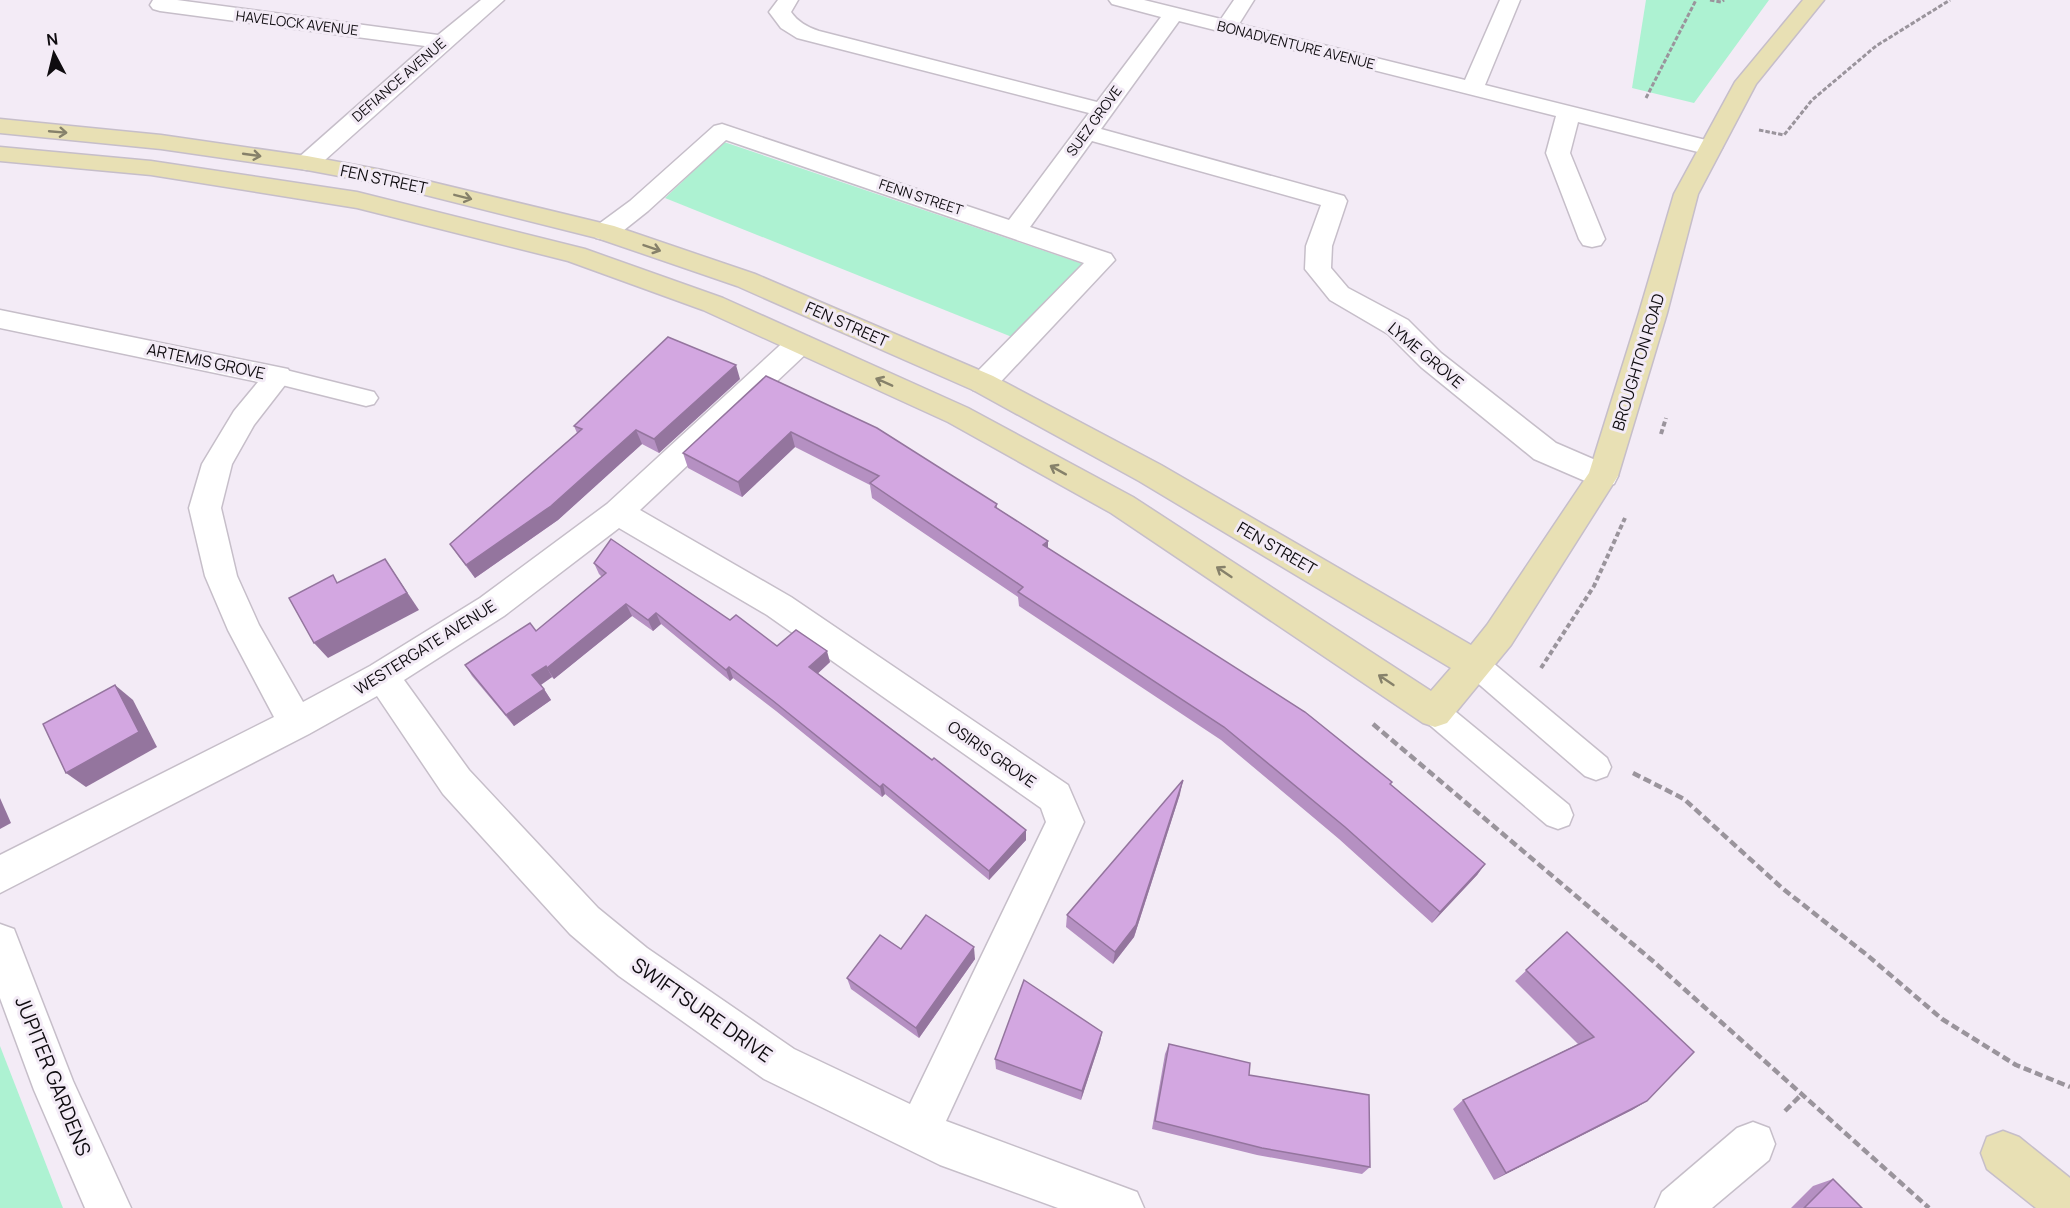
<svg xmlns="http://www.w3.org/2000/svg" width="2070" height="1208" font-family="Manrope,sans-serif">
	<style>
		.green { fill: #adf2d2 }
		.lines { fill: none; stroke-linecap: round; stroke-linejoin: round }
		.lane-casing { stroke: #c6bec9; stroke-width: 3 }
		.street-casing { stroke: #c6bec9; stroke-width: 3 }
		.secondary-casing { stroke: #c6bec9; stroke-width: 3 }
		.path-far2 { stroke: #9a949c; stroke-width: 3; stroke-dasharray: 4.5 2; stroke-linecap: butt }
		.path-far1 { stroke: #9a949c; stroke-width: 4; stroke-dasharray: 5 3; stroke-linecap: butt }
		.path { stroke: #9a949c; stroke-width: 4.5; stroke-dasharray: 8 4; stroke-linecap: butt }
		.lane { fill: #fff; fill-rule: evenodd }
		.street { fill: #fff; fill-rule: evenodd }
		.secondary { fill: #e8e0b4; fill-rule: evenodd }
		.wall { fill: #b590c2 }
		.shaded-wall { fill: #94759e }
		.building { fill: #d3a7e1; stroke: #94759e; stroke-width: 1.5 }
		.oneway { stroke: #86816a }
		.labels { text-anchor: middle; stroke-width: 6; stroke-linejoin: round; paint-order: stroke }
		.far-street-label { font-size: 14px; fill: #0f0c10; stroke: #f3ebf6 }
		.street-label { font-size: 16px; fill: #0f0c10; stroke: #f3ebf6 }
		.near-street-label { font-size: 20px; fill: #0f0c10; stroke: #f3ebf6 }
	</style>
	<rect width="100%" height="100%" fill="#f3ebf6"/>
	<g class="green">
		<path d="M1646 0H1769L1694 103 1632 88Z"/>
		<path d="M724 142 1083 264 1012 337 665 198Z"/>
		<path d="M0 1046 63 1208H0Z"/>
	</g>
	<g class="lines">
		<defs>
			<g id="lane">
				<path d="M278 368 374 392 378 398 374 404 366 406 270 382 266 376 270 370Z"/>
				<path d="M1476 653 1486 657 1607 758 1611 767 1607 776 1596 780 1585 776 1466 673 1462 665 1466 657Z"/>
				<path d="M1435 700 1445 703 1569 805 1573 815 1569 825 1558 829 1547 825 1425 721 1421 712 1425 703Z"/>
			</g>
			<g id="street">
				<path d="M153 0H177L438 35 481 0H504L316 168 307 170 298 168 295 163 298 158 425 46 160 11 153 9 150 5Z"/>
				<path d="M778 0H798L791 12C798 22 807 27 819 31L1097 102 1161 17 1112 4 1109 0H1144L1221 19 1234 0H1254L1239 24 1465 80 1500 0H1520L1485 85 1718 143 1722 148 1718 153 1710 155 1578 122 1570 153 1605 239 1601 245 1592 247 1583 245 1579 239 1546 153 1556 116 1179 21 1101 129 1344 196 1347 201 1332 246 1331 268 1348 288 1408 320 1441 353 1556 443 1614 468 1618 476 1614 484 1603 487 1592 484 1534 459 1421 367 1388 334 1330 300 1305 269 1306 246 1321 205 1092 141 1030 227 1111 254 1115 260 993 390 983 393 973 390 969 383 973 376 1084 263 726 140 648 211 614 238 605 240 596 238 592 232 596 226 630 201 714 126 722 124 1009 220 1089 113 797 38 781 28 769 12Z"/>
				<path d="M0 310 288 369 292 376 254 425 232 464 221 508 237 576 259 625 303 702 370 666 480 598 607 504 789 337 799 335 809 337 813 344 809 351 640 510 791 597 1068 785 1084 822 946 1121 1137 1192 1144 1208H1058L940 1165 764 1079 619 976 570 934 443 794 377 696 309 734 0 893V855L274 717 228 630 205 576 189 508 202 464 234 411 258 382 0 328ZM619 528 767 615 1041 808 1046 822 910 1104 794 1049 647 948 598 908 469 770 404 680 504 616Z"/>
				<path d="M0 924 14 929 73 1081 131 1208H85L34 1090 0 998Z"/>
				<path d="M1753 1122 1769 1128 1775 1144 1769 1160 1712 1208H1655L1662 1192 1737 1128Z"/>
			</g>
			<g id="secondary">
				<path d="M1803 0H1824L1756 84 1698 194 1667 313 1618 476 1511 645 1447 723 1435 727 1423 723 1111 513 948 422 703 310 568 261 357 208 151 175 0 161V147L151 161 357 192 585 249 723 298 968 408 1133 497 1431 691 1451 668 1139 481 973 390 737 286 597 238 382 184 307 170 161 149 0 133V119L161 135 307 156 382 170 614 226 755 274 993 376 1161 465 1471 645 1487 625 1589 473 1639 313 1674 194 1735 82Z"/>
				<path d="M2003 1131 2019 1137 2070 1178V1208H2036L1987 1169 1981 1153 1987 1137Z"/>
			</g>
		</defs>
		<use href="#lane" class="lane-casing"/>
		<use href="#street" class="street-casing"/>
		<use href="#secondary" class="secondary-casing"/>
		<g class="path-far2">
			<path d="M1710 0 1721 2 1724 0"/>
			<path d="M1646 98 1696 0"/>
			<path d="M1759 130 1784 135 1812 100 1876 46 1950 0"/>
		</g>
		<g class="path-far1">
			<path d="M1661 434 1666 418"/>
			<path d="M1541 668 1594 586 1625 518"/>
		</g>
		<g class="path">
			<path d="M1373 724 1654 962 1929 1208"/>
			<path d="M1633 773 1684 799 1782 888 1867 955 1942 1019 2016 1065 2070 1087"/>
			<path d="M1785 1111 1803 1093"/>
		</g>
		<use href="#lane" class="lane"/>
		<use href="#street" class="street"/>
		<use href="#secondary" class="secondary"/>
	</g>
	<g class="wall">
		<path d="M766 376 997 504V508L1048 541V548L1390 784 1485 864 1477 875 1432 923 1339 839 1221 740 1019 606 1018 597 872 498 870 485 795 447 742 497 688 468 683 453Z"/>
		<path d="M740 379 659 453 642 444 558 520 475 578 459 557 450 544 577 433 574 426Z"/>
		<path d="M594 563 730 620 777 646 830 662 818 673 1026 830V840L989 880 885 794 882 797 776 711 733 678 730 681 661 624 653 631 632 616 554 679 552 677 541 685 551 700 514 726 472 676 465 665 536 631 602 577 599 574Z"/>
		<path d="M1180 794 1134 937 1113 964 1066 927 1067 915Z"/>
		<path d="M1567 932 1647 1101 1632 1110 1494 1180 1453 1109 1463 1100 1578 1044 1515 981Z"/>
		<path d="M901 949 975 959 919 1038 851 989 847 978Z"/>
		<path d="M1102 1032 1100 1042 1081 1100 996 1069 995 1059Z"/>
		<path d="M1169 1044 1249 1075 1370 1167 1362 1174 1257 1155 1152 1129 1165 1054Z"/>
		<path d="M1833 1179 1862 1208H1791L1813 1186Z"/>
	</g>
	<g class="shaded-wall">
		<path d="M736 365 740 379 659 453 654 439Z"/>
		<path d="M636 430 642 444 558 520 475 578 466 565Z"/>
		<path d="M791 432 795 447 742 497 738 482Z"/>
		<path d="M1048 541V555L1043 545Z"/>
		<path d="M385 559 419 610 328 658 314 643Z"/>
		<path d="M626 604 632 616 554 679 547 668Z"/>
		<path d="M656 613 661 624 653 631 648 620Z"/>
		<path d="M827 651 830 662 813 678 809 667Z"/>
		<path d="M546 666 552 677 539 686 532 675Z"/>
		<path d="M729 667 733 678 730 681 726 670Z"/>
		<path d="M115 685 133 700 157 747 86 787 66 773Z"/>
		<path d="M544 689 551 700 514 726 506 715Z"/>
		<path d="M1183 780 1180 794 1134 937 1113 964 1115 952Z"/>
		<path d="M883 784 885 794 882 797 880 787Z"/>
		<path d="M0 798 11 823 0 829Z"/>
		<path d="M1026 830V840L989 880V871Z"/>
		<path d="M1485 864 1477 875 1432 923 1440 912Z"/>
		<path d="M974 947 975 959 919 1038 916 1028Z"/>
		<path d="M1102 1032 1100 1042 1081 1100 1082 1091Z"/>
		<path d="M1647 1101 1632 1110 1494 1180 1506 1173Z"/>
	</g>
	<g class="building">
		<path d="M668 337 736 365 654 439 636 430 551 506 466 565 450 544 582 429 574 426Z"/>
		<path d="M766 376 877 428 997 504 995 507 1048 541 1043 545 1305 712 1392 782 1390 784 1485 864 1440 912 1345 827 1224 727 1018 592 1023 587 870 483 879 476 791 432 738 482 683 453Z"/>
		<path d="M611 539 730 620 736 615 777 646 796 630 827 651 809 667 932 760 934 758 1026 830 989 871 883 784 880 787 772 700 729 667 726 670 656 613 648 620 626 604 547 668 546 666 532 675 544 689 506 715 465 665 530 623 536 631 606 573 594 563Z"/>
		<path d="M385 559 407 593 314 643 289 598 333 575 337 583Z"/>
		<path d="M115 685 139 732 66 773 43 724Z"/>
		<path d="M1183 780 1136 925 1115 952 1067 915Z"/>
		<path d="M926 915 974 947 916 1028 847 978 880 935 901 949Z"/>
		<path d="M1567 932 1694 1052 1647 1101 1506 1173 1463 1100 1594 1037 1526 970Z"/>
		<path d="M1024 980 1102 1032 1082 1091 995 1059Z"/>
		<path d="M1169 1044 1250 1063 1249 1075 1369 1095 1370 1167 1262 1148 1155 1121Z"/>
		<path d="M1833 1179 1862 1208H1804Z"/>
	</g>
	<defs><path id="oneway-shaft" d="M-6 0H5M1.5-3L5.5 0L1.5 3" fill="none" stroke-width="1.6" stroke-linecap="round" stroke-linejoin="round" transform="scale(1.5)"/></defs>
	<g class="oneway">
		<use href="#oneway-shaft" transform="translate(58 132) rotate(5)"/>
		<use href="#oneway-shaft" transform="translate(252 155) rotate(8)"/>
		<use href="#oneway-shaft" transform="translate(463 197) rotate(14)"/>
		<use href="#oneway-shaft" transform="translate(652 248) rotate(19)"/>
		<use href="#oneway-shaft" transform="translate(884 382) rotate(-156)"/>
		<use href="#oneway-shaft" transform="translate(1058 470) rotate(-151)"/>
		<use href="#oneway-shaft" transform="translate(1224 572) rotate(-146)"/>
		<use href="#oneway-shaft" transform="translate(1386 680) rotate(-146)"/>
	</g>
	<g class="labels">
		<g class="far-street-label">
			<text transform="translate(297 23) rotate(7)" y="5">HAVELOCK AVENUE</text>
			<text transform="translate(1296 45) rotate(14)" y="5">BONADVENTURE AVENUE</text>
			<text transform="translate(399 80) rotate(-41)" y="5">DEFIANCE AVENUE</text>
			<text transform="translate(1094 121) rotate(-54)" y="5">SUEZ GROVE</text>
			<text transform="translate(921 197) rotate(18)" y="5">FENN STREET</text>
		</g>
		<g class="street-label">
			<text transform="translate(384 179) rotate(12)" y="6">FEN STREET</text>
			<text transform="translate(847 324) rotate(24)" y="6">FEN STREET</text>
			<text transform="translate(1426 355) rotate(40)" y="6">LYME GROVE</text>
			<text transform="translate(206 361) rotate(12)" y="6">ARTEMIS GROVE</text>
			<text transform="translate(1638 362) rotate(-73)" y="6">BROUGHTON ROAD</text>
			<text transform="translate(1277 548) rotate(30)" y="6">FEN STREET</text>
			<text transform="translate(425 647) rotate(-32)" y="6">WESTERGATE AVENUE</text>
			<text transform="translate(992 754) rotate(35)" y="6">OSIRIS GROVE</text>
		</g>
		<g class="near-street-label">
			<text transform="translate(702 1010) rotate(35)" y="7">SWIFTSURE DRIVE</text>
			<text transform="translate(53 1076) rotate(68)" y="7">JUPITER GARDENS</text>
		</g>
	</g>
	<g transform="translate(54 54) rotate(353)" stroke="#f3ebf6" stroke-width="4.5" paint-order="stroke">
	<path d="M0-4.5L10 22L0 15L-10 22Z" fill="#0f0c10"/>
	<text y="-9" font-size="16" font-weight="bold" text-anchor="middle" fill="#0f0c10">N</text>
	</g>
</svg>
